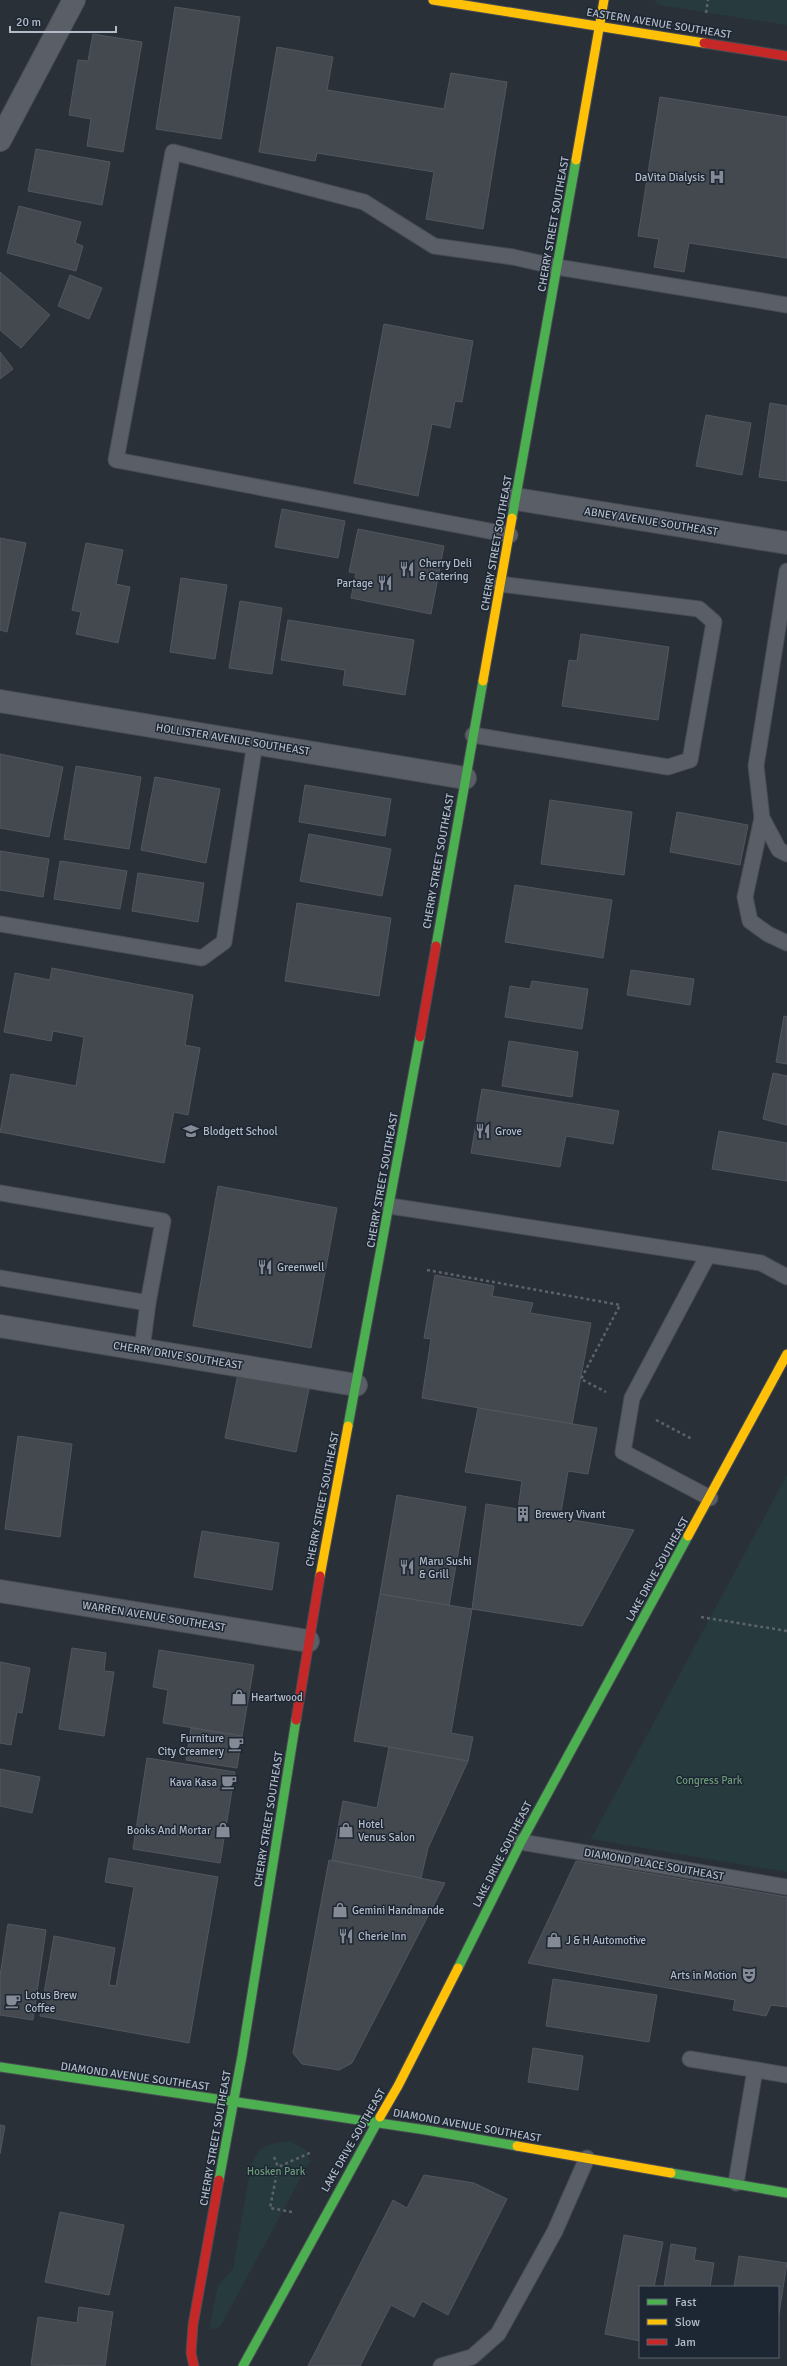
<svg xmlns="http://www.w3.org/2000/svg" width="787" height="2366" font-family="Signika,sans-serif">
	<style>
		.green { fill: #273a3e }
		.building { fill: #444950; stroke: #52575f }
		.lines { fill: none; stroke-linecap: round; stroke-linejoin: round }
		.lane-casing { stroke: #484c53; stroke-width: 17 }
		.street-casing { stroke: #484c53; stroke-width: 24 }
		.fast-casing { stroke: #484c53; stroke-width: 11 }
		.slow-casing { stroke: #484c53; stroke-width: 11 }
		.jam-casing { stroke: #484c53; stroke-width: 11 }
		.path { stroke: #5d636a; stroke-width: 2.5; stroke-dasharray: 3 3; stroke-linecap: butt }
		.lane { stroke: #5a5e66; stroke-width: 15 }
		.street { stroke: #5a5e66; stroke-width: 22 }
		.fast { stroke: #4caf50; stroke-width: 9 }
		.slow { stroke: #ffc107; stroke-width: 9 }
		.jam { stroke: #c62828; stroke-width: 9 }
		.labels { text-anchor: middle; stroke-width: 3; stroke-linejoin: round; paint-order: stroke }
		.street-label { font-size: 11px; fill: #b4bcc9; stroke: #1d2633 }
		.poi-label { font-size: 11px; fill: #b4bcc9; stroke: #1d2633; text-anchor: start }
		.park-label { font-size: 11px; fill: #6b9a76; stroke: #1d2633 }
	</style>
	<rect width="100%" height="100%" fill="#2a3038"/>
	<g class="green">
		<path d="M654 0H787V25L659 5Z"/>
		<path d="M787 1475V1872L591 1839Z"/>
		<path d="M290 2141 306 2150 310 2161 220 2327 209 2330 218 2285 233 2269 251 2165C262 2143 268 2145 290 2141Z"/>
	</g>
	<g class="building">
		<path d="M175 7 240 17 221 139 156 129Z"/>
		<path d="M93 34 142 42 123 152 87 146 91 119 69 115 78 60 88 61Z"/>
		<path d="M277 47 333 57 327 90 444 109 451 73 507 82 483 229 426 219 434 172 317 153 315 161 259 152Z"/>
		<path d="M660 97 787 117V258L689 243 684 272 654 267 659 239 638 236Z"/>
		<path d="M36 149 110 162 102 205 28 191Z"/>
		<path d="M19 206 81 222 75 243 83 246 76 271 7 253Z"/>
		<path d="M0 272 50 315 21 348 0 330Z"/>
		<path d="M70 275 102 288 89 319 58 306Z"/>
		<path d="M384 324 473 341 462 402 455 401 450 428 432 424 418 496 354 483Z"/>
		<path d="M0 352 13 369 0 379Z"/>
		<path d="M770 403 787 406V481L759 477Z"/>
		<path d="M706 415 751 423 742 475 696 466Z"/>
		<path d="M282 509 345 521 338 558 275 547Z"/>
		<path d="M358 529 444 546 431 614 351 598 356 573 349 572Z"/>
		<path d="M0 538 26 543 7 632 0 630Z"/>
		<path d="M86 543 123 550 116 584 130 587 118 643 76 634 81 612 72 610Z"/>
		<path d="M181 578 227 585 215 659 170 652Z"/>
		<path d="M240 601 282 608 272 674 229 668Z"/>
		<path d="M288 620 414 640 405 695 343 685 345 670 281 660Z"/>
		<path d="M581 634 669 647 658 720 562 706 569 660 577 661Z"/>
		<path d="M0 754 63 767 49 837 0 828Z"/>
		<path d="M76 766 141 777 129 849 64 839Z"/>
		<path d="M155 777 220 789 206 863 141 850Z"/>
		<path d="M305 785 391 799 385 836 299 822Z"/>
		<path d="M550 800 632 812 624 875 541 864Z"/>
		<path d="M677 812 748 825 740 865 670 852Z"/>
		<path d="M309 834 391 849 382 896 300 881Z"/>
		<path d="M0 851 49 859 43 897 0 890Z"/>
		<path d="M60 861 127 871 120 909 54 899Z"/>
		<path d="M138 873 204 883 198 922 132 911Z"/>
		<path d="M515 885 612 900 603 958 505 942Z"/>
		<path d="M297 903 391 918 379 996 285 981Z"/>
		<path d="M52 968 193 995 185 1045 200 1048 188 1115 174 1112 164 1163 0 1132 11 1074 76 1086 84 1037 53 1031 51 1041 4 1032 15 973 50 980Z"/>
		<path d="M631 970 694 979 690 1005 627 995Z"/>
		<path d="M532 981 588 989 582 1029 505 1017 510 986 530 989Z"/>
		<path d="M784 1016 787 1017V1064L776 1062Z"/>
		<path d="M509 1041 578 1052 572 1097 502 1086Z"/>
		<path d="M773 1073 787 1076V1125L763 1119Z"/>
		<path d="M482 1089 619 1111 613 1144 566 1136 560 1167 471 1153Z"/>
		<path d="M719 1131 787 1143V1181L712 1169Z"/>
		<path d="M218 1186 337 1208 311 1348 193 1326Z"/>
		<path d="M435 1275 494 1286 492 1296 533 1303 530 1313 591 1323 572 1424 422 1398 431 1339 424 1338Z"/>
		<path d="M238 1374 309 1389 296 1452 225 1438Z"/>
		<path d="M478 1408 597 1428 588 1474 568 1471 560 1518 634 1530 582 1626 472 1609 486 1504 518 1509 522 1481 465 1472Z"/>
		<path d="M18 1436 72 1444 60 1537 5 1529Z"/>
		<path d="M397 1495 466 1507 449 1606 380 1594Z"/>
		<path d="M202 1531 279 1543 272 1590 194 1577Z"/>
		<path d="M380 1594 472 1609 451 1733 473 1737 468 1761 354 1741Z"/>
		<path d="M72 1648 106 1653 104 1671 114 1672 104 1736 59 1729Z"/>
		<path d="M159 1650 254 1665 242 1736 163 1723 168 1690 153 1687Z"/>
		<path d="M0 1662 30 1668 22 1713 17 1712 11 1745 0 1743Z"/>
		<path d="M191 1728 242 1736 237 1768 186 1760Z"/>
		<path d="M389 1747 468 1761 428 1848 421 1878 332 1860 343 1801 377 1808Z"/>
		<path d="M147 1758 235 1772 220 1863 133 1849Z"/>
		<path d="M0 1769 40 1777 32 1813 0 1806Z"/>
		<path d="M109 1858 218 1877 189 2043 40 2016 54 1936 115 1948 109 1985 116 1986 134 1887 105 1882Z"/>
		<path d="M329 1860 445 1883 352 2063 339 2070 302 2064 293 2053Z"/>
		<path d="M576 1861 787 1897V2007L771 2005 766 2016 733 2010 735 2000 528 1963Z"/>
		<path d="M8 1924 46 1930 33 2020 0 2015V1976Z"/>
		<path d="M553 1979 657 1995 649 2042 546 2026Z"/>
		<path d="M533 2048 583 2056 578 2090 528 2082Z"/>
		<path d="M0 2125 5 2126 0 2154Z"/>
		<path d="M424 2175 474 2183 507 2199 448 2315 422 2301 414 2317 391 2305 360 2366H308L393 2200 407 2208Z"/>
		<path d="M60 2212 124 2225 109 2295 45 2282Z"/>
		<path d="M624 2235 663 2242 654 2287H640V2341L605 2334Z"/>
		<path d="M671 2244 696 2248 694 2260 714 2263 710 2287H664Z"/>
		<path d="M739 2256 787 2263 778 2320V2287H734Z"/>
		<path d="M79 2307 113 2312 105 2366 31 2365 38 2317 77 2323Z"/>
	</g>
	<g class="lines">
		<defs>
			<g id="lane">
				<path d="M510 535 116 460 173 152 364 202 434 246 513 257 557 267 787 305"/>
				<path d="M787 571 756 766 762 818 779 850 787 854"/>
				<path d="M473 735 668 767 690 760 714 622 699 609 500 584"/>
				<path d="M762 818 745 897 750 921 768 934 787 943"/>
				<path d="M0 924 202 958 224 942 255 743"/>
				<path d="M0 1193 163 1221 148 1303"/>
				<path d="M390 1206 761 1263 787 1277"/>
				<path d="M708 1255 632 1398 623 1452 710 1498"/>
				<path d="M0 1278 148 1303 142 1349"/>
				<path d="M521 1842 787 1887"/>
				<path d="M690 2059 787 2075"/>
				<path d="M736 2183 755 2070"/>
				<path d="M441 2366 472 2357 498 2334 555 2231 587 2158"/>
			</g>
			<g id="street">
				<path d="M0 140 74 0"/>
				<path d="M516 499 787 543"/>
				<path d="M0 701 465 778"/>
				<path d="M0 1326 356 1385"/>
				<path d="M0 1591 308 1641"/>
			</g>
			<g id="fast">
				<path d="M512 518 576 160"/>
				<path d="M436 946 483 681"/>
				<path d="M348 1426 420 1037"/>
				<path d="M458 1968 521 1842 688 1536"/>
				<path d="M0 2067 426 2130 517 2146"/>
				<path d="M671 2173 787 2193"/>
				<path d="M219 2180 242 2056 296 1720"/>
				<path d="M243 2366 380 2117"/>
			</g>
			<g id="slow">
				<path d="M433 0 704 43"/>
				<path d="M576 160 604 0"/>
				<path d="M483 681 512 518"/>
				<path d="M688 1536 787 1354"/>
				<path d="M320 1576 348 1426"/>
				<path d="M380 2117 398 2086 458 1968"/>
				<path d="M517 2146 671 2173"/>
			</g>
			<g id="jam">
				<path d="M704 43 787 56"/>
				<path d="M420 1037 436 946"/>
				<path d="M296 1720 320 1576"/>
				<path d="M194 2366 191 2353 193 2325 219 2180"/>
			</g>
		</defs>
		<use href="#lane" class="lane-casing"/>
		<use href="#street" class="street-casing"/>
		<use href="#fast" class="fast-casing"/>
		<use href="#slow" class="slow-casing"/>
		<use href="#jam" class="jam-casing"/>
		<g class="path">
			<path d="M706 13 708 0"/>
			<path d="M427 1270 620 1305 581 1379 606 1392"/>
			<path d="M656 1420 692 1439"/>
			<path d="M701 1617 787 1631"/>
			<path d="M274 2157 278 2167"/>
			<path d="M292 2212 270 2208 278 2167 312 2152"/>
		</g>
		<use href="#lane" class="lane"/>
		<use href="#street" class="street"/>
		<use href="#fast" class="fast"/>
		<use href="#slow" class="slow"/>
		<use href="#jam" class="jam"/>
	</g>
	<defs>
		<symbol id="hospital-bare" viewBox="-9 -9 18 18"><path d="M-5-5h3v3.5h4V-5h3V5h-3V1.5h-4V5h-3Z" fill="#848b96" stroke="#1d2633" stroke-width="2.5" paint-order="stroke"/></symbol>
		<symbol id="restaurant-bare" viewBox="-9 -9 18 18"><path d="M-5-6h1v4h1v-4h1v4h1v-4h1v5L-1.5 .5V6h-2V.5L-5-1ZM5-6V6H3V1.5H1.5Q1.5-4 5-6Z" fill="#848b96" stroke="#1d2633" stroke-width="2.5" paint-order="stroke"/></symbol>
		<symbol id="school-bare" viewBox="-9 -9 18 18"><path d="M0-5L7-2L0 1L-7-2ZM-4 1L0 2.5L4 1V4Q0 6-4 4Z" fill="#848b96" stroke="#1d2633" stroke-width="2.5" paint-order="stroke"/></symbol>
		<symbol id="building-bare" viewBox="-9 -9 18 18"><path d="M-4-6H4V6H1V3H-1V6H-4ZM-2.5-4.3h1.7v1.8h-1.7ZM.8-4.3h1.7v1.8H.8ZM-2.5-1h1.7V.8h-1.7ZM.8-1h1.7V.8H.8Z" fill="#848b96" stroke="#1d2633" stroke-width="2.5" paint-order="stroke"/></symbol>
		<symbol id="shop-bare" viewBox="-9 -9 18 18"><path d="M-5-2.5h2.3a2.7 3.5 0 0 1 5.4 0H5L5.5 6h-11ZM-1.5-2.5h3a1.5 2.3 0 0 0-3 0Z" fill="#848b96" stroke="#1d2633" stroke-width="2.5" paint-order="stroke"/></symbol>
		<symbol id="cafe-bare" viewBox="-9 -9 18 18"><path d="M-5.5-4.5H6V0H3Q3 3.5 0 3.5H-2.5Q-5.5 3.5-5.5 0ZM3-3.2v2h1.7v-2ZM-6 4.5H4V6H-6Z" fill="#848b96" stroke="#1d2633" stroke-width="2.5" paint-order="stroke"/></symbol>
		<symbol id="theatre-bare" viewBox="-9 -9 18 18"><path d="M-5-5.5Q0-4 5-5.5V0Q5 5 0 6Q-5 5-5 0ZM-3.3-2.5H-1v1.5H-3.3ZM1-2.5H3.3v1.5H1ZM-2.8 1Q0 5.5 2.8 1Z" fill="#848b96" stroke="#1d2633" stroke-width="2.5" paint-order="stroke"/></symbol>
	</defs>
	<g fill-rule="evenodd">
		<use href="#hospital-bare" x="706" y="166" width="22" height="22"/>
		<use href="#restaurant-bare" x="396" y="558" width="22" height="22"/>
		<use href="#restaurant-bare" x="374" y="572" width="22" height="22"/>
		<use href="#school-bare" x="180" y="1120" width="22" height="22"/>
		<use href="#restaurant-bare" x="472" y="1120" width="22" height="22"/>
		<use href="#restaurant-bare" x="254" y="1256" width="22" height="22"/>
		<use href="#building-bare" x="512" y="1503" width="22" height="22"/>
		<use href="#restaurant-bare" x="396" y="1556" width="22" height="22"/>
		<use href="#shop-bare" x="228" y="1686" width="22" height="22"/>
		<use href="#cafe-bare" x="225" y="1733" width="22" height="22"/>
		<use href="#cafe-bare" x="218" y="1771" width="22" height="22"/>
		<use href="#shop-bare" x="212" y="1819" width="22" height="22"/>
		<use href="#shop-bare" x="335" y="1819" width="22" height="22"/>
		<use href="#shop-bare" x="329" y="1899" width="22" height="22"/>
		<use href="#restaurant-bare" x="335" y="1925" width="22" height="22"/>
		<use href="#shop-bare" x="543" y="1929" width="22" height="22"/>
		<use href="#theatre-bare" x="738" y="1964" width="22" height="22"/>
		<use href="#cafe-bare" x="2" y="1990" width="22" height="22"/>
	</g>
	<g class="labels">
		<g class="street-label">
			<text transform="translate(659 23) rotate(9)" y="4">EASTERN AVENUE SOUTHEAST</text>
			<text transform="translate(553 224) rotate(-80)" y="4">CHERRY STREET SOUTHEAST</text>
			<text transform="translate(651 521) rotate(9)" y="4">ABNEY AVENUE SOUTHEAST</text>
			<text transform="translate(496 543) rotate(-80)" y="4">CHERRY STREET SOUTHEAST</text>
			<text transform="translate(233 739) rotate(9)" y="4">HOLLISTER AVENUE SOUTHEAST</text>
			<text transform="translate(438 861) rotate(-80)" y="4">CHERRY STREET SOUTHEAST</text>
			<text transform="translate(382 1180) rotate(-80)" y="4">CHERRY STREET SOUTHEAST</text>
			<text transform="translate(178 1355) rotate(9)" y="4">CHERRY DRIVE SOUTHEAST</text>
			<text transform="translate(322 1499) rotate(-79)" y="4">CHERRY STREET SOUTHEAST</text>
			<text transform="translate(657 1569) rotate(-61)" y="4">LAKE DRIVE SOUTHEAST</text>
			<text transform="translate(154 1616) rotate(9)" y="4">WARREN AVENUE SOUTHEAST</text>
			<text transform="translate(268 1819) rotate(-81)" y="4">CHERRY STREET SOUTHEAST</text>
			<text transform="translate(502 1854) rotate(-63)" y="4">LAKE DRIVE SOUTHEAST</text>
			<text transform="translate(654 1864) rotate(10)" y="4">DIAMOND PLACE SOUTHEAST</text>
			<text transform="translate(135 2076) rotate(8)" y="4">DIAMOND AVENUE SOUTHEAST</text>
			<text transform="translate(467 2125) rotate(10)" y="4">DIAMOND AVENUE SOUTHEAST</text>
			<text transform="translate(215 2138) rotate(-80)" y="4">CHERRY STREET SOUTHEAST</text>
			<text transform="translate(353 2140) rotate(-60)" y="4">LAKE DRIVE SOUTHEAST</text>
		</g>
		<g class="poi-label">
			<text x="705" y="181" text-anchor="end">DaVita Dialysis</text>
			<text x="419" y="567">Cherry Deli<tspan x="419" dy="13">&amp; Catering</tspan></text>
			<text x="373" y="587" text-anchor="end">Partage</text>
			<text x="203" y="1135">Blodgett School</text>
			<text x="495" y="1135">Grove</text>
			<text x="277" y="1271">Greenwell</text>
			<text x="535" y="1518">Brewery Vivant</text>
			<text x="419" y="1565">Maru Sushi<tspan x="419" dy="13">&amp; Grill</tspan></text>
			<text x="251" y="1701">Heartwood</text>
			<text x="224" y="1742" text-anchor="end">Furniture<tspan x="224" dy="13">City Creamery</tspan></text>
			<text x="217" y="1786" text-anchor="end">Kava Kasa</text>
			<text x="358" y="1828">Hotel<tspan x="358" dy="13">Venus Salon</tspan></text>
			<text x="211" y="1834" text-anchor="end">Books And Mortar</text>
			<text x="352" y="1914">Gemini Handmande</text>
			<text x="358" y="1940">Cherie Inn</text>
			<text x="566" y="1944">J &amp; H Automotive</text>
			<text x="737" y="1979" text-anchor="end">Arts in Motion</text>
			<text x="25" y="1999">Lotus Brew<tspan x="25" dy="13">Coffee</tspan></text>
		</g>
		<g class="park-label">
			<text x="709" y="1784">Congress Park</text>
			<text x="276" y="2175">Hosken Park</text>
		</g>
	</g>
	<rect x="639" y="2286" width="140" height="72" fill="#1d2633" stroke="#59626f"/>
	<rect x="647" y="2299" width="20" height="6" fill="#4caf50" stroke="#59626f"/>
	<text x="675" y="2306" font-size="12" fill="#b4bcc9">Fast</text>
	<rect x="647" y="2319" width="20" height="6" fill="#ffc107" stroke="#59626f"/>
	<text x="675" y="2326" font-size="12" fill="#b4bcc9">Slow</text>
	<rect x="647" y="2339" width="20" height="6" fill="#c62828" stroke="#59626f"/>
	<text x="675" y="2346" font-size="12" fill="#b4bcc9">Jam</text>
	<path d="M10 26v6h106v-6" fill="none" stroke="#b4bcc9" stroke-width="2"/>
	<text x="16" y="26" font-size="12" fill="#b4bcc9" stroke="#1d2633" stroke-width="3" paint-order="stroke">20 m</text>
</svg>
